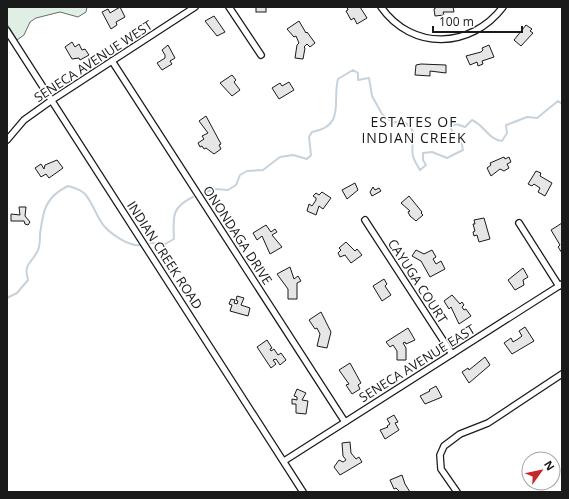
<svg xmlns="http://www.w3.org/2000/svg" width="569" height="499" font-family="'Open Sans',sans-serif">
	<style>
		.green { fill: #e0efe3; stroke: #6a6a6a }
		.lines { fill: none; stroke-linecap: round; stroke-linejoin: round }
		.stream { stroke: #c6d2dc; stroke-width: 2 }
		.building { fill: #e6e6e6; stroke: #1a1a1a }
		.minor-casing { stroke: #1a1a1a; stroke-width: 8 }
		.minor { stroke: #fff; stroke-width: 5.5 }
		.labels { text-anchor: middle; stroke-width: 3; stroke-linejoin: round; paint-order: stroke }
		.street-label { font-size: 13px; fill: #1a1a1a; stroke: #fff }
		.neighbourhood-label { font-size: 14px; letter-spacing: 1px; fill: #1a1a1a; stroke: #fff }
	</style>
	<rect width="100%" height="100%" fill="#fff"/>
	<path class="green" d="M7 7H87L86 12 78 17 60 12 36 18 30 22 24 35 17 40 7 24Z"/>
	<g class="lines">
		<g class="stream">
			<path d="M206 192 215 189 228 190 236 185 240 175 247 171 263 170 280 157 293 155 307 159 311 155 309 137 312 132C346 126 332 101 338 79L353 70 358 73V80L369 78 372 96 382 114 393 123 402 120C423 136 409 138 413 156 414 161 418 166 420 170L426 165 423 160V153L432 152 447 158 463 150 461 141 453 136 451 127 456 124 465 127 472 120C484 125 489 140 502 141L507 133 506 125 509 124 527 117 537 118 558 101 562 104"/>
			<path d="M150 243 165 244 174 239C173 218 171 207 193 197"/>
			<path d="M7 298 17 293 28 280C23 262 32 264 38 250 40 246 40 239 40 234 43 211 45 197 68 186 74 188 80 189 85 194 93 203 96 216 104 226 112 235 130 247 141 245"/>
		</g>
	</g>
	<g class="building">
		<path d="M120 7 125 17 116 22 117 25 111 29 102 12 108 9 110 13Z"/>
		<rect x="256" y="7" width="10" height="5"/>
		<path d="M347 7H360L367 18 357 24 354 18 351 20 346 11 348 10Z"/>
		<path d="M437 7H453L454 12H443L444 15 435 16 434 9Z"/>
		<path d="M214 16 225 32 217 36 205 21Z"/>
		<path d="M299 21 306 33 307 32 315 43 310 47 307 44 304 47 305 48 303 59 295 58 297 45 299 43 296 36 294 37 287 29Z"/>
		<path d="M526 25 532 29 530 31 533 33 521 46 514 40Z"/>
		<path d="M72 42 75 47 79 44 82 50 85 49 89 55 80 60 79 58 72 59 65 47Z"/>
		<path d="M168 45 175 58 170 61 172 64 162 70 157 63 165 58V55L162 50Z"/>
		<path d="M489 45 494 57 482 61 483 64 478 66 477 62 470 65 466 56 481 52 483 50 482 48Z"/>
		<path d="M421 64 446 65V73L430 71V76L415 75 416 65Z"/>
		<path d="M232 75 236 80 234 82 240 90 232 96 220 83Z"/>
		<path d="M289 82 294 90 279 99 272 88 280 83 282 86Z"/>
		<path d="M206 116 221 144 219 145 221 149 214 154 206 148 204 149 202 146 200 147 198 143 204 139 202 136 208 133 199 121Z"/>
		<path d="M504 157 505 159 509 157 511 162 507 164 509 168 504 171 500 169 491 176 487 168 491 165 490 163Z"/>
		<path d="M57 160 63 168 49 178 46 174 41 177 35 168 41 164 44 169 45 165Z"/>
		<path d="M536 171 541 173 540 176 552 183 545 196 538 192 540 188 534 184 532 186 528 184Z"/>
		<path d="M355 183 358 190 347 199 342 190Z"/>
		<path d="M373 187 375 190 379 188 381 191 372 196 370 192Z"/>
		<path d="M322 192 331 198 323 209 319 206 316 215 307 211 309 204 312 206 316 200V198L313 196 316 193 319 195Z"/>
		<path d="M409 196 422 212 421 213 423 215 416 221 410 216 408 212 410 211 401 203Z"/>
		<path d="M19 207H26L25 216 30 222 28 225 25 224 24 221H11V214L20 215Z"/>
		<path d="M484 218 490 239 479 242 477 235 474 236 473 232 475 231 473 224H475L474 220Z"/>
		<path d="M562 223V253L558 247 560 245 551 230Z"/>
		<path d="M266 225 271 232 275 229 277 232 272 235 282 247 270 254 262 236 257 240 253 233Z"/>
		<path d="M346 242 355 251 357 249 362 255 351 263 345 255 340 257 338 253 341 250 339 248Z"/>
		<path d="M416 250 424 254 432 250 436 257 433 259 436 264 441 261 445 269 430 277 421 261 412 256Z"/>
		<path d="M290 267 294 279 298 276 301 281 297 283V299H288V289L277 274Z"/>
		<path d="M523 268 528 277 523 280 524 285 515 290 508 280Z"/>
		<path d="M384 279 387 284 385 286 391 295 382 301 373 286Z"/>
		<path d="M452 295 460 304 462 302 464 305 462 307 464 310 466 309 471 316 459 324 451 307 449 309 444 301Z"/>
		<path d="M237 296 244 298 241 305 250 308 248 316 230 311 232 305 229 304 231 299 235 300 234 303 237 304 238 301 236 300Z"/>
		<path d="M321 312 331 332 327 348 317 346 320 334 317 328 315 329 309 320Z"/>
		<path d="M525 327 534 341 512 354 504 343 511 338 513 342 518 339 522 336 519 331Z"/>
		<path d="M408 328 415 340 406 344 405 342 403 343 406 348V360H397V351L393 345 390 347 386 342Z"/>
		<path d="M267 340 272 348 270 349 271 351 274 349 278 355 281 353 286 360 280 365 276 359 273 360 276 364 271 368 257 347Z"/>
		<path d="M485 357 490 365 469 383 462 372 468 368 469 370Z"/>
		<path d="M350 363 361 383 358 385 360 389 352 394 346 385 349 384 339 370Z"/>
		<path d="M436 386 442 397 425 404 420 396 430 391 429 390Z"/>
		<path d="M297 389 306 393 302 400 308 401 306 414 296 413V404H292V399L297 400V397L294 396Z"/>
		<path d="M394 415 398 422 395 423 399 430 385 439 380 430 388 427 387 426 390 424 387 419Z"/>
		<path d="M350 442 351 453 356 459 359 457 362 462 340 475 334 467 339 460 343 462 346 460 343 456 342 443Z"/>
		<path d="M402 475 405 484 410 492H400L396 488 394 489 390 480Z"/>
	</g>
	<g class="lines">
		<defs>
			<g id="minor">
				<path d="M229 7 261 55"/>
				<path d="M381 7C412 51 471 49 503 7"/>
				<path d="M7 31 303 492"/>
				<path d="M112 61 345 422"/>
				<path d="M7 140 24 120 52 100 195 7"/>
				<path d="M365 220 452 354"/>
				<path d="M519 223 559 286"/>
				<path d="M284 461 562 284"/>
				<path d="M457 492 441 469 440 455 444 446 460 434 488 423 562 374"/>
			</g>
		</defs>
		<use href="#minor" class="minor-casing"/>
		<use href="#minor" class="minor"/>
	</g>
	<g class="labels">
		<g class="street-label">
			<text transform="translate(93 61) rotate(-33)" y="5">SENECA AVENUE WEST</text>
			<text transform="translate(238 235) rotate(57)" y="5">ONONDAGA DRIVE</text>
			<text transform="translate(165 255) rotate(57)" y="5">INDIAN CREEK ROAD</text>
			<text transform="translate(418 281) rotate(57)" y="5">CAYUGA COURT</text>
			<text transform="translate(417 363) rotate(-32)" y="5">SENECA AVENUE EAST</text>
		</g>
		<g class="neighbourhood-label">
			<text x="414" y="127">ESTATES OF<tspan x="414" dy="16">INDIAN CREEK</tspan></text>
		</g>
	</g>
	<rect width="569" height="499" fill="none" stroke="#1a1a1a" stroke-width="16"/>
	<g transform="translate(541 471) rotate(57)"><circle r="19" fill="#ffffff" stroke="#a3a3a3"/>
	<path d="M0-3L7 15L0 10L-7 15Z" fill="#c62828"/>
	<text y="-6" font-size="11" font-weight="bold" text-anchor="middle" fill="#1a1a1a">N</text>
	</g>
	<path d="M433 26v6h89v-6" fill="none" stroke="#1a1a1a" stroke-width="2"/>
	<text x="439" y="26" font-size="12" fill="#1a1a1a" stroke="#ffffff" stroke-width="3" paint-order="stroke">100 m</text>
</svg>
